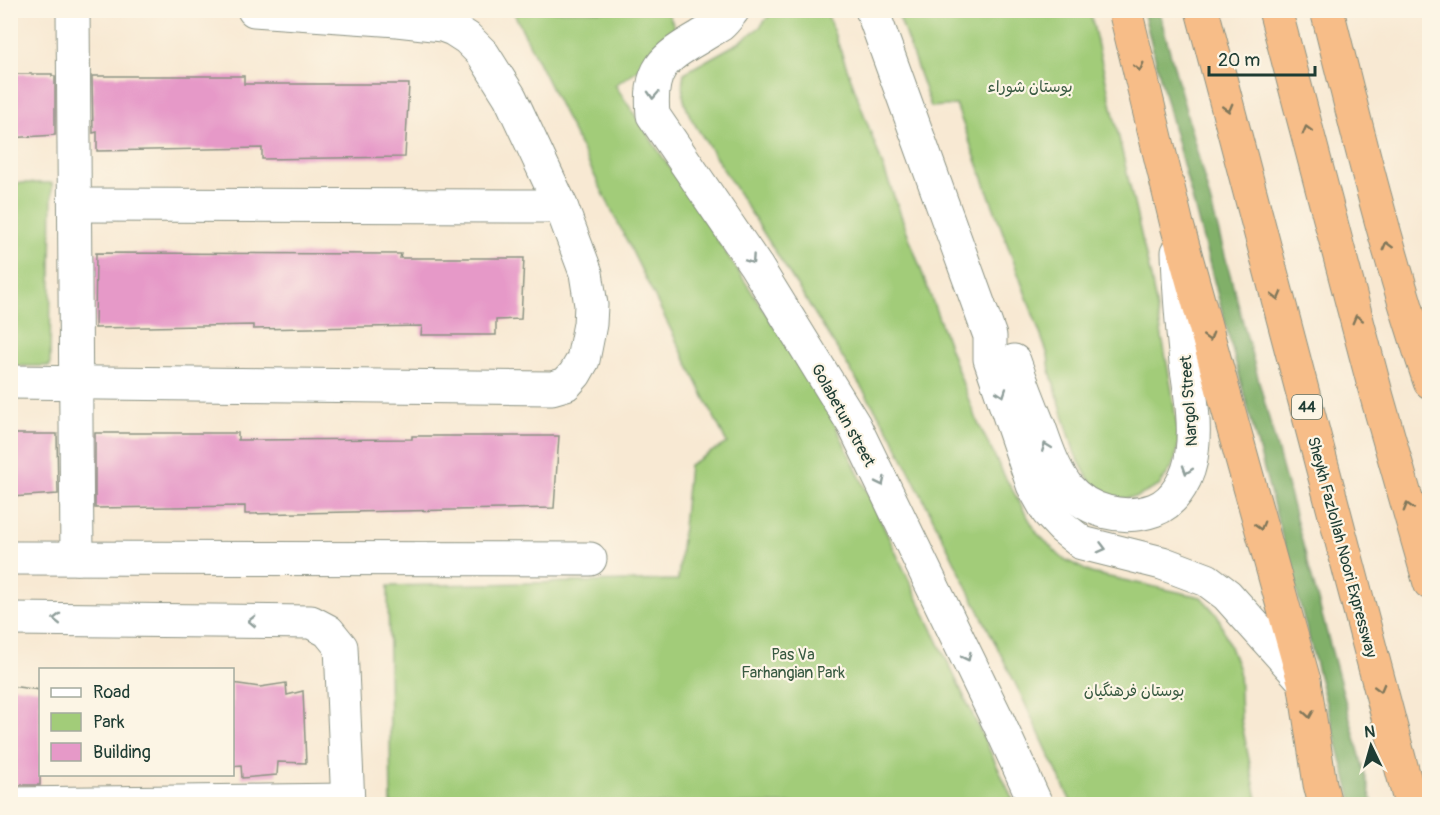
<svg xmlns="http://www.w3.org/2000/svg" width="1440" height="815" font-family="Pangolin,'Playpen Sans Arabic',sans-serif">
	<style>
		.green { fill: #a2cc79; stroke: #608456; stroke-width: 1.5 }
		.forest { fill: #81b069; stroke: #50764e; stroke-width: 1.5 }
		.building { fill: #e699c8 }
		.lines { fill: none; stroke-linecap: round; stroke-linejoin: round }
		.minor-casing { stroke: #8c9384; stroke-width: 35 }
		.trunk-casing { stroke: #8c9384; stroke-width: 35 }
		.minor { stroke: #fff; stroke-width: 33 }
		.trunk { stroke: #f7bd88; stroke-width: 33 }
		.oneway { stroke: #80775a }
		.oneway2 { stroke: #8f9e9a }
		.labels { text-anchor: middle; stroke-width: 4.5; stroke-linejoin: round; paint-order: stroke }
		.shield { fill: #fcf5e5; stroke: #617469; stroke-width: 1.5 }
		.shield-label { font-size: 15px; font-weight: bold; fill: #1f3d34 }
		.park-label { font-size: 16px; fill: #395a42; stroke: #fcf5e5 }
		.street-label { font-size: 16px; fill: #1f3d34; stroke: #fcf5e5 }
	</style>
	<rect width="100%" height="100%" fill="#fcf5e5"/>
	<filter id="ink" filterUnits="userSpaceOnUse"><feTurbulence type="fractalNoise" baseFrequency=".0167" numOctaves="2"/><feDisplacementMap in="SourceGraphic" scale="12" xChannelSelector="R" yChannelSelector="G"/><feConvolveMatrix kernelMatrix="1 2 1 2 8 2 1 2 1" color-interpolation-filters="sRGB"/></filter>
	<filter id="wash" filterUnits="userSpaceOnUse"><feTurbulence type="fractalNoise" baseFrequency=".008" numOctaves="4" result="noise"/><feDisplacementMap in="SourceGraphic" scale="24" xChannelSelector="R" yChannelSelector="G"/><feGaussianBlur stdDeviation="1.35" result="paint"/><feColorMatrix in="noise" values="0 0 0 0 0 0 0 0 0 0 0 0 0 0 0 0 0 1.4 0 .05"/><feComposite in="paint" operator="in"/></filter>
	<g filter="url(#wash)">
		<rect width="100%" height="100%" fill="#f8e9d3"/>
		<g class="green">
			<path d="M513 11H667L681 41 615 85 824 401 1015 804H391L388 586 678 580 689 465 727 443Z"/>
			<path d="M771 11H826L975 417 1005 477 1037 533 1062 558 1091 573 1201 597 1218 616 1239 670 1241 720 1258 804H1072L1022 697 891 434 692 120C684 104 680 91 684 73L738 43 760 27 771 13Z"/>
			<path d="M897 11H1090L1151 278 1171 385 1179 442 1174 464 1159 486 1137 497 1112 499 1098 493 1088 478 1075 454 1050 371 1048 355 956 105 931 107Z"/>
			<path d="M11 183H52L50 366H11Z"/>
		</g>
		<path class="forest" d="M1143 11H1159L1373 804H1353L1166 100Z"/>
		<g id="blocks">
			<g class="building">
				<path d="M10 74H52V76H55V135L10 138Z"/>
				<path d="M92 76H244V84H409L405 157 262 159V148L97 151V132L93 133Z"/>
				<path d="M96 253 401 254 400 258H524L521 319 496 320V335H421L422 326 253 329V325L95 328Z"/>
				<path d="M95 433H238V440L412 439V436H559L554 508 245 514V506L95 508Z"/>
				<path d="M10 434H57L58 494 10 497Z"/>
				<path d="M232 683 260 687 286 683 287 695 303 691 306 763 278 762 277 775 242 778 241 765 232 766Z"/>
				<path d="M10 686 40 690V785H16L14 767 10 768Z"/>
			</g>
		</g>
	</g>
	<g filter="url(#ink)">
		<use href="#blocks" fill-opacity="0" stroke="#8c9384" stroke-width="1.5"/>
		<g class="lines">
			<defs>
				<g id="minor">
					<path d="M73 10 77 558"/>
					<path d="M733 10C729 15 725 21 720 25 714 29 706 33 700 37 662 59 649 69 653 115L756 266 854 425 998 721 1036 804"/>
					<path d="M872 10 990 336V359L1033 485 1048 512 1062 527 1082 543 1162 563 1207 580 1227 595 1304 681"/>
					<path d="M75 205 561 206"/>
					<path d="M1014 361C1022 384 1031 407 1040 429 1047 449 1054 470 1067 487 1088 512 1123 521 1154 510 1176 502 1190 475 1192 452 1196 422 1190 391 1186 362 1182 325 1179 289 1178 252"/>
					<path d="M10 382 552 388 566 384 575 374 583 360 590 324 591 305 586 273 561 206 510 97 483 54 467 38 453 29 442 25 397 20 254 10"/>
					<path d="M10 558 590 559"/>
					<path d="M10 619 311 622 328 631 341 647 348 804"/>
					<path d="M10 804 347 800"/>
				</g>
				<g id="trunk">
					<path d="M1125 10 1177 225 1304 681 1320 784 1325 804"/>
					<path d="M1202 10 1411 804"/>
					<path d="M1275 10 1377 397 1430 583"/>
					<path d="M1327 10C1358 135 1389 260 1430 382"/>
				</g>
			</defs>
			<use href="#minor" class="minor-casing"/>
			<use href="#trunk" class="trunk-casing"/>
			<use href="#minor" class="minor"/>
			<use href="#trunk" class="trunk"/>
		</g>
		<defs><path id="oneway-chevron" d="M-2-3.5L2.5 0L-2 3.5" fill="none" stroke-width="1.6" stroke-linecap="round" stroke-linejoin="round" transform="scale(1.5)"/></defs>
		<g class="oneway">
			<use href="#oneway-chevron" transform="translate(1139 67) rotate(76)"/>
			<use href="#oneway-chevron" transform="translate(1228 108) rotate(75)"/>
			<use href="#oneway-chevron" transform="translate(1307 130) rotate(-105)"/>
			<use href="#oneway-chevron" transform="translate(1387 246) rotate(-105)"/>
			<use href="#oneway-chevron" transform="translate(1277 296) rotate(75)"/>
			<use href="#oneway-chevron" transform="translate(1357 319) rotate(-105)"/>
			<use href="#oneway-chevron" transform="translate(1209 337) rotate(74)"/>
			<use href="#oneway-chevron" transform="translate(1408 507) rotate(-106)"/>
			<use href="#oneway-chevron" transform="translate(1260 526) rotate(74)"/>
			<use href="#oneway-chevron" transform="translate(1380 688) rotate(75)"/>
			<use href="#oneway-chevron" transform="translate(1309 714) rotate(81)"/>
		</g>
		<g class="oneway2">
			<use href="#oneway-chevron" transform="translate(653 95) rotate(93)"/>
			<use href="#oneway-chevron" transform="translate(751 260) rotate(56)"/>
			<use href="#oneway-chevron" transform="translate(1002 393) rotate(71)"/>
			<use href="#oneway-chevron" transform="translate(1046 447) rotate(-111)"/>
			<use href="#oneway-chevron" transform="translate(1187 470) rotate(108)"/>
			<use href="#oneway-chevron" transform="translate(881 482) rotate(64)"/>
			<use href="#oneway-chevron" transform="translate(1102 548) rotate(15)"/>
			<use href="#oneway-chevron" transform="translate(57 619) rotate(-179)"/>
			<use href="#oneway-chevron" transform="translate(252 621) rotate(-179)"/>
			<use href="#oneway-chevron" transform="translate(967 657) rotate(64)"/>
		</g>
	</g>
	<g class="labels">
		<rect class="shield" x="1292" y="395" width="30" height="24" rx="4.5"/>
		<g class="shield-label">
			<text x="1307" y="412">44</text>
		</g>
		<g class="park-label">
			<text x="1030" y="92">بوستان شوراء</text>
			<text x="793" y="660">Pas Va<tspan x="793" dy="18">Farhangian Park</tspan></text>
			<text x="1134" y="696">بوستان فرهنگیان</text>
		</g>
		<g class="street-label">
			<text transform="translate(1188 401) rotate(-94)" y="6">Nargol Street</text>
			<text transform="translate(844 415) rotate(61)" y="6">Golabetun street</text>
			<text transform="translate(1343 547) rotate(75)" y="6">Sheykh Fazlollah Noori Expressway</text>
		</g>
	</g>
	<rect width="1440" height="815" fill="none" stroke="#fcf5e5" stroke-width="36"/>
	<rect x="39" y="668" width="195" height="108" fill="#fcf5e5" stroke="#a4ab9e" stroke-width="1.5"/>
	<rect x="51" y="688" width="30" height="9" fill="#ffffff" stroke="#a4ab9e" stroke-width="1.5"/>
	<text x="93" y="698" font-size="18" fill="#1f3d34">Road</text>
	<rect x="51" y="713" width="30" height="18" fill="#a2cc79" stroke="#a4ab9e" stroke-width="1.5"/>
	<text x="93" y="728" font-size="18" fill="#1f3d34">Park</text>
	<rect x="51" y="743" width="30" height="18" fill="#e699c8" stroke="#a4ab9e" stroke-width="1.5"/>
	<text x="93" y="758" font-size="18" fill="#1f3d34">Building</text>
	<g transform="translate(1371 746) rotate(355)" stroke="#fcf5e5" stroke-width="4.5" paint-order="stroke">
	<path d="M0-4.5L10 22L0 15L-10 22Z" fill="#1f3d34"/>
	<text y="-9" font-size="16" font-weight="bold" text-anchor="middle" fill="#1f3d34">N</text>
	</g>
	<path d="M1209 66v9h106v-9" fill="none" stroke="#1f3d34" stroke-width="3"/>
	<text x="1218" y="66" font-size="18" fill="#1f3d34" stroke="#fcf5e5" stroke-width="4.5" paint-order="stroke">20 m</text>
</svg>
